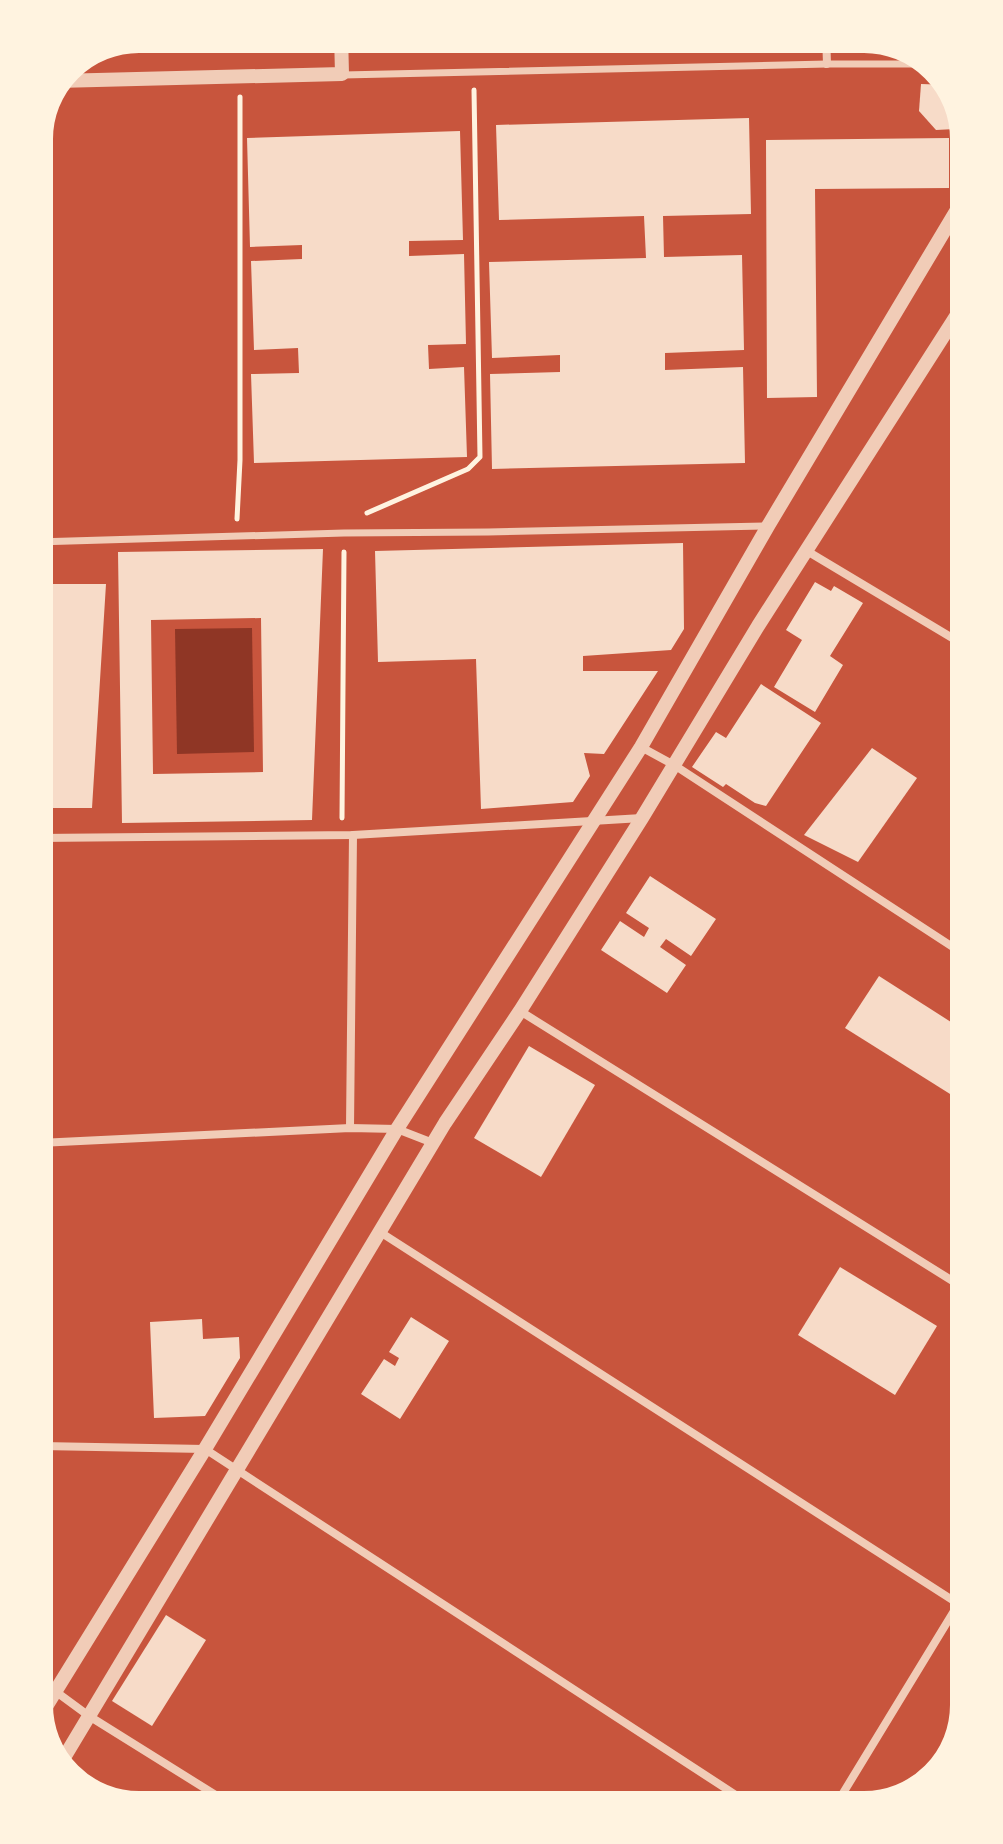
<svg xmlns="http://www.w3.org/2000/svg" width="1003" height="1844" font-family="Rubik,sans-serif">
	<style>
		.water { fill: #8f3625 }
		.building { fill: #f7dbc8; fill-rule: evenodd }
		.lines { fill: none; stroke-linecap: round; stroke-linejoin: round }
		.path { stroke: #fff3e0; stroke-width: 5 }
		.pedestrian { stroke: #f1ccb7; stroke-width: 7 }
		.minor { stroke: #f1ccb7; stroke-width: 8 }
		.tertiary { stroke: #f1ccb7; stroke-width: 14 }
		.rim { fill: none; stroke: #fff3e0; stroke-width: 10 }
	</style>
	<rect width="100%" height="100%" fill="#c8553d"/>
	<path class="water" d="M252 628 254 752 177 754 175 629Z"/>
	<g class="building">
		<path d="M259 34H311V42L307 47 259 48Z"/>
		<path d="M921 84 950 85 957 94 961 105V118L955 129 936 130 919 111Z"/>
		<path d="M749 118 751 214 663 216 664 257 742 255 744 350 665 353V370L743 367 745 463 492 469 490 374 560 372V355L492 358 489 262 646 258 644 216 499 220 496 125Z"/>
		<path d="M460 131 463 240 409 241V256L464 254 466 344 428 345 429 369 464 367 467 457 254 463 251 374 299 373 298 348 254 350 251 261 302 259V245L250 247 247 138Z"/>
		<path d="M949 138V188L815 189 817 397 767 398 766 140Z"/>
		<path d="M683 543 684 629 671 650 583 656V671H658L604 754 584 753 590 776 573 802 481 809 476 659 378 662 375 551Z"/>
		<path d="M323 549 312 820 122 823 118 552ZM261 618 263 772 153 774 151 620Z"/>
		<path d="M815 582 831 591 834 586 863 603 830 656 843 665 815 712 774 687 802 640 786 630Z"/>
		<path d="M36 584H106L92 808H38Z"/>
		<path d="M761 684 821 723 766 806 755 803 726 784 723 787 692 767 716 732 726 738Z"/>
		<path d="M872 748 917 778 858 862 804 835Z"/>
		<path d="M650 876 716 919 691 956 666 939 660 947 686 965 667 993 601 950 620 921 644 937 649 928 626 913Z"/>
		<path d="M879 976 965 1031 966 1104 845 1028Z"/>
		<path d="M529 1046 595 1085 541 1177 474 1138Z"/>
		<path d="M840 1267 937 1326 895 1395 798 1335Z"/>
		<path d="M411 1317 449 1341 400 1419 361 1394 384 1359 395 1366 399 1358 389 1352Z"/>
		<path d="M202 1319 203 1339 239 1337 240 1358 205 1416 154 1418 150 1322Z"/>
		<path d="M166 1615 206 1640 152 1726 112 1701Z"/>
	</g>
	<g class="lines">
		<g class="path">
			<path d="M367 513 468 469 480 457 474 90"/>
			<path d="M237 519 240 460V97"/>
			<path d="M342 818 344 552"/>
		</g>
		<g class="pedestrian">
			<path d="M343 75 827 64H933"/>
			<path d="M36 542 344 533 488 532 766 526"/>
		</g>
		<g class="minor">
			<path d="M826 34 827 64"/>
			<path d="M807 551 964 645"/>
			<path d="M641 747 674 765 965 955"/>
			<path d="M38 838 353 835 642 818"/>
			<path d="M520 1011 967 1290"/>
			<path d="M350 1128 353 835"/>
			<path d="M39 1143 350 1128 397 1129 433 1143"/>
			<path d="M380 1232 968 1610"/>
			<path d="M41 1446 205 1449 748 1803"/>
			<path d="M55 1691 89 1716 238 1809"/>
			<path d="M837 1803 968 1588"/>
		</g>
		<g class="tertiary">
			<path d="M57 81 342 74 341 34"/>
			<path d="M42 1713 205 1449 397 1129 641 747 768 526 961 203"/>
			<path d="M59 1766 445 1123 520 1011 642 818 758 626 962 307"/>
		</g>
	</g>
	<path d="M0 0H1003V1844H0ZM139 48H864A91 91 0 0 1 955 139V1705A91 91 0 0 1 864 1796H139A91 91 0 0 1 48 1705V139A91 91 0 0 1 139 48Z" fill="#fff3e0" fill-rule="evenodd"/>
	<path class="rim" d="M139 48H864A91 91 0 0 1 955 139V1705A91 91 0 0 1 864 1796H139A91 91 0 0 1 48 1705V139A91 91 0 0 1 139 48Z"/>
</svg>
